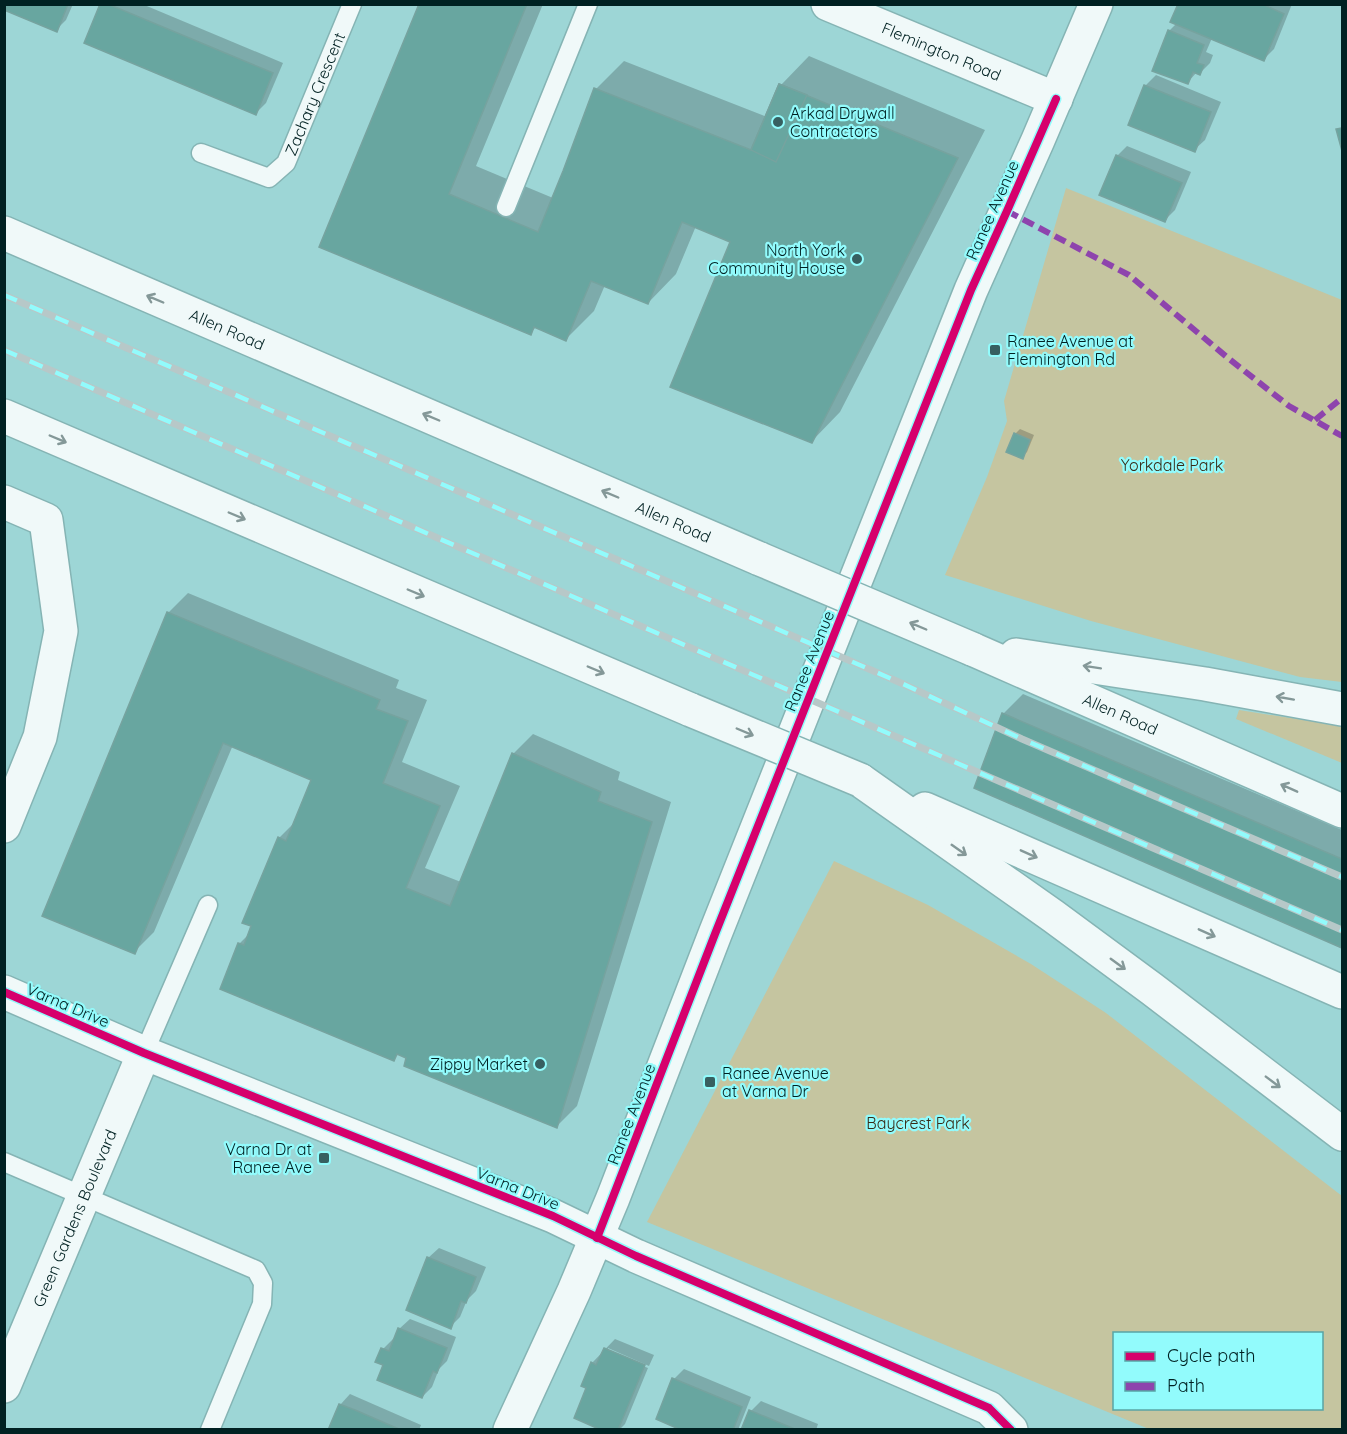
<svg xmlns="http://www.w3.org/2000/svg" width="1347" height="1434" font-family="Quicksand,sans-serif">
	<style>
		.green { fill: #c5c5a0; fill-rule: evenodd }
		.shadow { fill: #0003 }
		.building { fill: #68a6a0; stroke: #76a39f; stroke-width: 1.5 }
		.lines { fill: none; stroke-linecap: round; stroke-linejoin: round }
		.lane-casing { stroke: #85b4b4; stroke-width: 21 }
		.street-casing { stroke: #85b4b4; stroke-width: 36 }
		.secondary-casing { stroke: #85b4b4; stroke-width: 36 }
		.highway-casing { stroke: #85b4b4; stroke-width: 36 }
		.lane { stroke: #f0f9f9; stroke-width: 18 }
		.street { stroke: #f0f9f9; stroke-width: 33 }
		.secondary { stroke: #f0f9f9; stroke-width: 33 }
		.highway { stroke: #f0f9f9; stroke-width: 33 }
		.rail-casing { stroke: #b7c8c8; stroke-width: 7 }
		.rail { stroke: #92fbfc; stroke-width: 4.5; stroke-dasharray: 14; stroke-linecap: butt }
		.highway-bridge-casing { stroke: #85b4b4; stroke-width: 36; stroke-linecap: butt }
		.highway-bridge { stroke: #f0f9f9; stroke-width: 33 }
		.quiet { stroke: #8e44ad; stroke-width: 6; stroke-dasharray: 12 6; stroke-linecap: butt }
		.cycleway-casing { stroke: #92fbfc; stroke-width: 11 }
		.cycleway { stroke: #d6006c; stroke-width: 8 }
		.oneway { stroke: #849898 }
		.poi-dot { fill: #376061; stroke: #92fbfc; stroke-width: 2 }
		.labels { text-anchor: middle; stroke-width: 4.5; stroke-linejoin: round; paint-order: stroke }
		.street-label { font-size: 16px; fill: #002122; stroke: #92fbfc }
		.poi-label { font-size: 16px; fill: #002122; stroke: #92fbfc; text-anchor: start }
		.park-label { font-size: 16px; fill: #382a15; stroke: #92fbfc }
	</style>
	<rect width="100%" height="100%" fill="#9dd6d6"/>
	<g class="green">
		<path d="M1066 188 1342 300V682L1300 677 1091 621 945 575 987 477 1007 421 1004 401Z"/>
		<path d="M1239 710 1342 726V763L1236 719Z"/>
		<path d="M834 861 928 905 1031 964 1106 1013 1342 1196V1429H1149L647 1222ZM1114 1334H1322V1408H1114Z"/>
	</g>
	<g class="shadow">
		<path d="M4 4H73L66 20 56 30Z"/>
		<path d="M102 4H142L283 63 266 103 256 113Z"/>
		<path d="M420 4H543L476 166 553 198 596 89 624 61 767 117 781 85 809 56 985 130 840 412 812 441 732 241 696 226 676 274 648 303 605 285 594 311 566 339 536 327 530 333 321 246Z"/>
		<path d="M1179 4H1292L1274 49 1264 59 1212 38 1206 52 1213 55 1210 63 1200 73 1197 72 1187 83 1169 31 1177 23Z"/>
		<path d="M1156 75 1221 102 1205 140 1194 150 1130 124 1146 85Z"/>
		<path d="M1127 146 1191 172 1175 210 1165 220 1117 156Z"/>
		<path d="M1020 429 1034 435 1027 452 1022 457 1015 434Z"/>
		<path d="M188 593 399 680 396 688 427 700 402 762 460 786 425 868 461 882 513 754 533 734 620 772 618 780 671 802 577 1106 557 1126 408 1057 399 1053 393 1060 222 988 240 943 250 933 279 838 295 822 313 779 233 745 154 932 134 952 168 613Z"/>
		<path d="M1023 694 1342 830V946L976 787 1003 714Z"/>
		<path d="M439 1248 486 1267 476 1291 467 1300 460 1317 450 1327 428 1258Z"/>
		<path d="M410 1319 456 1337 447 1361 439 1369 432 1387 422 1397 385 1365 383 1349 393 1339 395 1340 399 1329Z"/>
		<path d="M615 1339 654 1355 649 1366 608 1348V1352L648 1368 625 1424 619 1430H605L588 1387 592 1363Z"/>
		<path d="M684 1369 751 1397 738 1430H685L674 1379Z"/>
		<path d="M350 1394 421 1425 419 1430H330L340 1405Z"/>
		<path d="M761 1401 818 1424 816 1430H743L751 1411Z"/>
	</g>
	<g class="building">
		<path d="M4 4H68L57 32 4 10Z"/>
		<path d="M100 4H108L273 73 256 115 84 43Z"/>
		<path d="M419 4H527L449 194 538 232 563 171 594 88 751 150 779 84 958 158 812 443 670 387 730 242 682 222 648 304 591 281 566 341 534 327 531 335 319 247Z"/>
		<path d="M1178 4H1262L1284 14 1264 61 1170 22Z"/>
		<path d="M1168 30 1204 45 1197 63 1204 65 1200 75 1193 72 1188 84 1152 71Z"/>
		<path d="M779 84 807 95 776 162 751 150Z"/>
		<path d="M1144 85 1211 112 1195 152 1128 125Z"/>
		<path d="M1342 128V151L1336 129Z"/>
		<path d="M1116 155 1182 183 1165 222 1099 195Z"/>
		<path d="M1014 433 1030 440 1023 459 1006 452Z"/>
		<path d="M167 612 380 700 376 709 408 721 383 783 440 806 406 888 450 906 512 753 601 792 598 801 652 822 557 1128 404 1066 406 1058 397 1054 394 1061 220 989 238 943 244 945 251 926 242 923 278 837 286 841 311 780 223 743 135 954 42 916Z"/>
		<path d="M1002 713 1342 859V948L974 788Z"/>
		<path d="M427 1257 476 1277 466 1303 461 1301 451 1329 406 1310Z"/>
		<path d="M398 1328 447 1348 437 1373 433 1371 422 1398 377 1380 383 1365 375 1362 381 1348 389 1351Z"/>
		<path d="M604 1348 645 1365 618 1430H601L574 1418 586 1388 581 1386 591 1362 596 1365Z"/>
		<path d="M672 1378 742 1407 733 1430H681L656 1419Z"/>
		<path d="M339 1404 355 1410 401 1430H328Z"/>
		<path d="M749 1410 797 1430H741Z"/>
	</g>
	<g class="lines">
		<defs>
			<g id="lane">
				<path id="s1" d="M201 153 269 178 286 163 352 4"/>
				<path d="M506 207 588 4"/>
				<path d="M144 1053 208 905"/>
				<path d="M4 1162 256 1270 263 1283 262 1304 210 1430"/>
			</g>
			<g id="street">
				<path id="s2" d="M828 4 1056 99"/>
				<path d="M4 502 46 520 61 631 40 737 4 826"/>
				<path d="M4 992 144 1053 553 1216 636 1256 989 1408 1011 1430"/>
				<path id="s3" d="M4 1386 144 1053"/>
			</g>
			<path id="secondary" d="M510 1430 574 1291 613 1198 715 934 971 290 1038 140 1096 4"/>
			<g id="highway">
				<path id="s4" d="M4 233 760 559"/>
				<path d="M4 416 691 710"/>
				<path id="s5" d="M972 649 1342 811"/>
				<path d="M1016 655 1205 684 1342 709"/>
				<path d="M860 780 1053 916 1152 989 1342 1134"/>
				<path d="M925 809 1342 992"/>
			</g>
		</defs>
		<use href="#lane" class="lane-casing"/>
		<use href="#street" class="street-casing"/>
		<use href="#secondary" class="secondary-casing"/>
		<use href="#highway" class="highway-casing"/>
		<use href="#lane" class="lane"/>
		<use href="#street" class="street"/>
		<use href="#secondary" class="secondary"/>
		<use href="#highway" class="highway"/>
		<defs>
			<g id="rail">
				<path d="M4 295 738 612 901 683 1022 739 1342 877"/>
				<path d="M4 350 1342 930"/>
			</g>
		</defs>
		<use href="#rail" class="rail-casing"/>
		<use href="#rail" class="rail"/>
		<defs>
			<g id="highway-bridge">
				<path d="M760 559 972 649"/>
				<path d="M691 710 860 780"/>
			</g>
		</defs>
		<use href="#highway-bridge" class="highway-bridge-casing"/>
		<use href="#highway-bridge" class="highway-bridge"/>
		<g class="quiet">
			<path d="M1007 211 1129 275 1228 358 1289 406 1342 436"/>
			<path d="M1315 420 1342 398"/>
		</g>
		<defs>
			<g id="cycleway">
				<path d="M4 992 144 1053 553 1216 636 1256 989 1408 1011 1430"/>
				<path d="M597 1238 715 934 971 290 1007 211 1056 99"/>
			</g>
		</defs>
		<use href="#cycleway" class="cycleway-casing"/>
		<use href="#cycleway" class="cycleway"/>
	</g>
	<defs><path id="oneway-shaft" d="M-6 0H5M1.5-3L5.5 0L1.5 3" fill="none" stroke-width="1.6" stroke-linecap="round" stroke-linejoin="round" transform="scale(1.5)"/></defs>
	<g class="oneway">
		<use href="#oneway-shaft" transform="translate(155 299) rotate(-157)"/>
		<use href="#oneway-shaft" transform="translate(431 417) rotate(-157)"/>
		<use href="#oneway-shaft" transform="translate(58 439) rotate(23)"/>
		<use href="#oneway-shaft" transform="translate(610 494) rotate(-157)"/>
		<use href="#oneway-shaft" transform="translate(237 516) rotate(23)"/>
		<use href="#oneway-shaft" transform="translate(416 593) rotate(23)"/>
		<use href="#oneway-shaft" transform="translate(918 626) rotate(-157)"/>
		<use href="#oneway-shaft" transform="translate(1092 667) rotate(-171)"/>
		<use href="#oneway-shaft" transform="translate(596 670) rotate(23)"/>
		<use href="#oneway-shaft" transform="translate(1285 698) rotate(-170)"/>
		<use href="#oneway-shaft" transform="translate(745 732) rotate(23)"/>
		<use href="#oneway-shaft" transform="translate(1289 788) rotate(-156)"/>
		<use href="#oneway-shaft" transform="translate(959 850) rotate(35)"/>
		<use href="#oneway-shaft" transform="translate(1029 854) rotate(24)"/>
		<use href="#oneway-shaft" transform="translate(1207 933) rotate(24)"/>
		<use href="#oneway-shaft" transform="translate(1118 964) rotate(36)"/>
		<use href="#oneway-shaft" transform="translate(1273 1082) rotate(37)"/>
	</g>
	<g class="poi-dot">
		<circle cx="778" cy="122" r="6"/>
		<circle cx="857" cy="259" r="6"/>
		<rect x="989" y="344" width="12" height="12" rx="3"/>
		<circle cx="540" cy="1064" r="6"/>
		<rect x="704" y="1076" width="12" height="12" rx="3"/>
		<rect x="318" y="1152" width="12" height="12" rx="3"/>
	</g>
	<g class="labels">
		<g class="street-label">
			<text dy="6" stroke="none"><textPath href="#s2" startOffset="123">Flemington Road</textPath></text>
			<text dy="6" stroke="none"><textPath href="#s1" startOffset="170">Zachary Crescent</textPath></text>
			<text transform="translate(992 210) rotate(-66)" y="6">Ranee Avenue</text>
			<text dy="6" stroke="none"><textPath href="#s4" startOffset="243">Allen Road</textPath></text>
			<text dy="6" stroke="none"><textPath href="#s4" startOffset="729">Allen Road</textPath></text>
			<text transform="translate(809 661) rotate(-68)" y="6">Ranee Avenue</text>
			<text dy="6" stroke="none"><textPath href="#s5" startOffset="162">Allen Road</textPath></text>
			<text transform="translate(68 1005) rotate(23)" y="6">Varna Drive</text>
			<text transform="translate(631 1114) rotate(-69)" y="6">Ranee Avenue</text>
			<text transform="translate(518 1188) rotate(22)" y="6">Varna Drive</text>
			<text dy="6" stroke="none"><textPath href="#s3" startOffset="182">Green Gardens Boulevard</textPath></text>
		</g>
		<g class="poi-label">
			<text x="790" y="119">Arkad Drywall<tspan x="790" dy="18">Contractors</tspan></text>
			<text x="845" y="256" text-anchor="end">North York<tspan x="845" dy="18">Community House</tspan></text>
			<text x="1007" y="347">Ranee Avenue at<tspan x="1007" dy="18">Flemington Rd</tspan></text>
			<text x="528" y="1070" text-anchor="end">Zippy Market</text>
			<text x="722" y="1079">Ranee Avenue<tspan x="722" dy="18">at Varna Dr</tspan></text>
			<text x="312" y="1155" text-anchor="end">Varna Dr at<tspan x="312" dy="18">Ranee Ave</tspan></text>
		</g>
		<g class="park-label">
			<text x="1172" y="471">Yorkdale Park</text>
			<text x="918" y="1129">Baycrest Park</text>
		</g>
	</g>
	<rect width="1347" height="1434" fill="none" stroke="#002122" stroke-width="12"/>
	<rect x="1113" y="1332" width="210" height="78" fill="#92fbfc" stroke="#58a4a5" stroke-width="1.5"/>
	<rect x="1125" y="1352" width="30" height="9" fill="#d6006c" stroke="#58a4a5" stroke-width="1.5"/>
	<text x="1167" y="1362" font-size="18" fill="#002122">Cycle path</text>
	<rect x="1125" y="1382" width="30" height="9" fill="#8e44ad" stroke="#58a4a5" stroke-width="1.5"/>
	<text x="1167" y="1392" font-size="18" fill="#002122">Path</text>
</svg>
